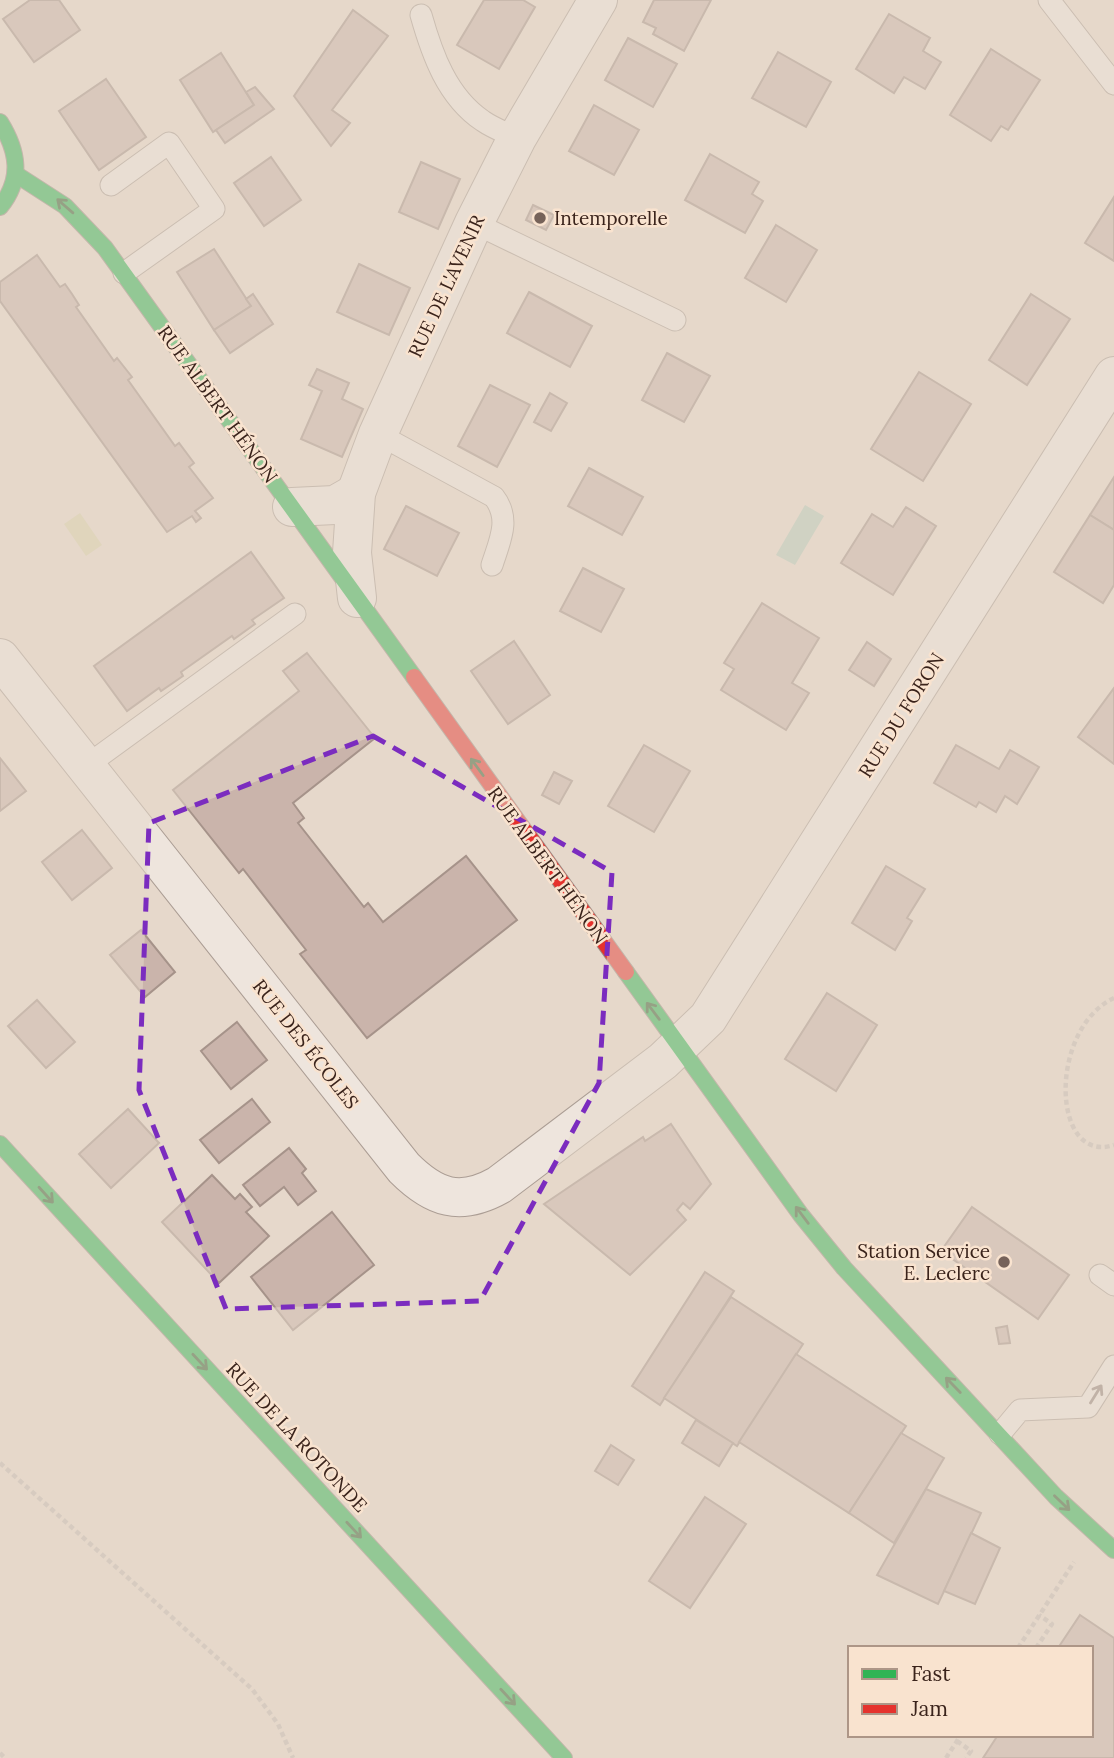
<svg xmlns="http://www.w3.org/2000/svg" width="1114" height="1758" font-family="Lora,serif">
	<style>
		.green { fill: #dad0ac }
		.water { fill: #b7c9ba }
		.building { fill: #cab4ab; stroke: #a6938a; stroke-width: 2 }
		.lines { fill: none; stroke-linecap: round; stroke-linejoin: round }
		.lane-casing { stroke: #ab9d94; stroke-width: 23 }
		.street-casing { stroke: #ab9d94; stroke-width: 40 }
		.fast-casing { stroke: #9b8d84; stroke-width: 18 }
		.jam-casing { stroke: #9b8d84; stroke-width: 18 }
		.path { stroke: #c6bbb4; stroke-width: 4.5; stroke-dasharray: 5 3.5; stroke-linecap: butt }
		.lane { stroke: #eee5dd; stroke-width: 21 }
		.street { stroke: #eee5dd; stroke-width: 38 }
		.fast { stroke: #30b455; stroke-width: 16 }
		.jam { stroke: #e5322d; stroke-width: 16 }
		.oneway { stroke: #365d32 }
		.oneway2 { stroke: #94847c }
		.marked { fill: none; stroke: #7b2cbf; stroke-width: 5; stroke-dasharray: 14 9; stroke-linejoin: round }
		.poi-dot { fill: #766259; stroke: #f9e3cf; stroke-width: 2.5 }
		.labels { text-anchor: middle; stroke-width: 5; stroke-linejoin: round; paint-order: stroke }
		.poi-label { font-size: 19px; fill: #3a231b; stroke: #f9e3cf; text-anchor: start }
		.street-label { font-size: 19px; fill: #3a231b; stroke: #f9e3cf }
	</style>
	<rect width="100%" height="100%" fill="#e6d8cb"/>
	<path class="green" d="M80 513 102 545 86 556 64 524Z"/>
	<path class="water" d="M805 505 824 516 795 565 776 555Z"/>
	<g class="building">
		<path d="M30 0H59L80 30 34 62 3 19Z"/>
		<path d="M484 0H523L535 7 499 69 457 45Z"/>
		<path d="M654 0H711L684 51 653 34 656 28 643 22Z"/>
		<path d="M353 10 388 36 332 110 350 123 331 146 294 96Z"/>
		<path d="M889 14 930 38 923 51 941 62 925 89 904 77 894 93 856 69Z"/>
		<path d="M628 38 677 64 653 107 605 80Z"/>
		<path d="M991 49 1040 80 1008 130 1001 126 991 141 950 115Z"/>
		<path d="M778 52 831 82 806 127 752 98Z"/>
		<path d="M221 53 254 105 213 132 180 80Z"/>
		<path d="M106 79 146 137 99 170 59 111Z"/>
		<path d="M255 87 274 109 225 143 216 130 254 105 246 92Z"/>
		<path d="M594 105 639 130 614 175 569 151Z"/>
		<path d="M710 154 759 182 752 194 763 201 745 233 685 200Z"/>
		<path d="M271 157 301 200 264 226 234 183Z"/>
		<path d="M421 162 460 179 438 229 399 212Z"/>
		<path d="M1114 197V261L1085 243Z"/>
		<path d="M533 205 554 215 546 230 526 220Z"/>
		<path d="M776 225 817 250 786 302 745 278Z"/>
		<path d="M214 249 251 306 214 330 177 272Z"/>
		<path d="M37 255 60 287 65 284 72 294 79 305 76 307 114 361 117 358 132 377 128 380 175 446 179 443 194 463 189 467 213 498 195 511 201 518 196 522 192 516 167 532 0 301V282Z"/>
		<path d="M359 264 410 288 389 335 337 312Z"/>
		<path d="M529 292 592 326 570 367 507 333Z"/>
		<path d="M253 294 273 324 230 353 214 330 251 306 246 299Z"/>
		<path d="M1031 294 1070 319 1027 385 989 360Z"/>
		<path d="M667 353 710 376 684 422 642 400Z"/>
		<path d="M317 369 349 383 342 399 363 409 342 457 301 439 322 391 309 385Z"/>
		<path d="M919 372 971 404 923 481 871 449Z"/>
		<path d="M490 385 530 405 497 467 458 446Z"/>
		<path d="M550 393 567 403 551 431 534 422Z"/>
		<path d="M589 468 643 497 622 535 568 506Z"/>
		<path d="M1114 477V530L1090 515Z"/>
		<path d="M406 506 459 533 437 576 384 549Z"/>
		<path d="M906 507 936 526 893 595 841 563 872 514 893 527Z"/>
		<path d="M1090 515 1114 530V585L1103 603 1054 572Z"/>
		<path d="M251 552 284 598 252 620 255 624 234 639 232 636 181 672 183 676 161 691 159 688 127 711 94 666Z"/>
		<path d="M583 568 624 589 601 632 560 611Z"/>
		<path d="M762 603 819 638 792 683 809 693 786 730 721 690 734 669 724 663Z"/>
		<path d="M514 641 550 695 508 724 471 671Z"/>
		<path d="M867 642 891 659 874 686 849 670Z"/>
		<path d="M307 653 375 738 293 803 304 818 298 823 364 907 368 903 383 922 466 856 517 920 367 1038 300 954 306 950 243 869 239 873 173 790 299 691 283 671Z"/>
		<path d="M1114 688V764L1078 737Z"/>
		<path d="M644 745 690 771 654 832 608 806Z"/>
		<path d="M956 745 999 769 1010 750 1039 767 1017 804 1005 796 996 812 979 802 976 807 934 783Z"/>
		<path d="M0 758 26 791 0 811Z"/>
		<path d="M554 772 572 781 559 804 542 795Z"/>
		<path d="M82 830 112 868 72 900 42 862Z"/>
		<path d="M886 866 925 889 907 918 912 921 895 950 852 923Z"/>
		<path d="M141 930 175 972 145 997 110 955Z"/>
		<path d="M827 993 877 1025 836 1091 785 1059Z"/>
		<path d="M37 1000 75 1042 46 1068 8 1026Z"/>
		<path d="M237 1022 267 1060 231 1089 201 1051Z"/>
		<path d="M252 1099 270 1122 219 1163 200 1140Z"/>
		<path d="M128 1109 159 1143 111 1188 79 1154Z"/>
		<path d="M671 1124 711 1184 690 1209 683 1203 677 1210 686 1220 630 1275 544 1204 643 1137 645 1141Z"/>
		<path d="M289 1148 306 1169 302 1173 316 1191 298 1205 284 1187 260 1206 243 1185Z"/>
		<path d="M212 1175 235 1199 240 1194 252 1207 246 1212 269 1236 219 1283 162 1222Z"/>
		<path d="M972 1207 1069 1275 1038 1319 941 1251Z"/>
		<path d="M332 1212 374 1265 293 1330 251 1277Z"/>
		<path d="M705 1272 734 1291 660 1405 632 1386Z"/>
		<path d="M731 1297 803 1344 737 1446 664 1398Z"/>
		<path d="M1007 1326 1010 1343 999 1344 996 1328Z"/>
		<path d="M796 1354 906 1426 849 1513 739 1442Z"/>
		<path d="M696 1420 733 1443 719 1466 682 1443Z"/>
		<path d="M901 1433 944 1458 894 1543 849 1513Z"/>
		<path d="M611 1445 634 1460 618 1485 595 1471Z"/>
		<path d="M926 1489 981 1513 938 1604 877 1575Z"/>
		<path d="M705 1497 746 1524 690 1608 649 1581Z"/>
		<path d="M971 1533 1000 1548 975 1604 944 1591Z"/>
		<path d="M1080 1615 1114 1638V1758H983L998 1735H1091V1648H1058Z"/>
	</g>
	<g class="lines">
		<defs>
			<g id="lane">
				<path d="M1049 0 1114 84"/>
				<path d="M421 15C432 54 447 97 483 121 493 128 506 133 517 138"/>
				<path d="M111 185 169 143 214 209 124 273"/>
				<path d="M474 223 675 320"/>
				<path d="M378 434 494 497C511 519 500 540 492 565"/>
				<path d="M86 766 295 614"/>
				<path d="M1100 1275 1114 1285"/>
				<path d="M1000 1434 1020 1410 1088 1407 1114 1366"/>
			</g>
			<g id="street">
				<path d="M292 507 335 505 356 493"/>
				<path d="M357 598 352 553 356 493 378 434 474 223 517 138 598 0"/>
				<path d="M0 658 404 1168C434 1198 460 1207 499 1185L663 1061 708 1018 1114 376"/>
			</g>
			<g id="fast">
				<path d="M0 122C18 151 23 179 0 207"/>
				<path d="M17 175 65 206 105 248 414 677"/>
				<path d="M626 972 801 1215 844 1268 1056 1497 1114 1550"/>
				<path d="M0 1144 564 1758"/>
			</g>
			<path id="jam" d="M414 677 626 972"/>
		</defs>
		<use href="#lane" class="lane-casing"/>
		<use href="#street" class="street-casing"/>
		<use href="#fast" class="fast-casing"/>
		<use href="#jam" class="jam-casing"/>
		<g class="path">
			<path d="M1114 998C1048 1029 1051 1165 1114 1145"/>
			<path d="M0 1463 252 1689 278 1724 293 1758"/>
			<path d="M1018 1648 1074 1562"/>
			<path d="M1036 1648 1052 1624 1039 1615"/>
			<path d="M957 1741 971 1751 966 1758"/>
			<path d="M0 1753 5 1758"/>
			<path d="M946 1758 961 1735"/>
		</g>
		<use href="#lane" class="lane"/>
		<use href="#street" class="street"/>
		<use href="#fast" class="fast"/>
		<use href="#jam" class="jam"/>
	</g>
	<defs><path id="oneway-shaft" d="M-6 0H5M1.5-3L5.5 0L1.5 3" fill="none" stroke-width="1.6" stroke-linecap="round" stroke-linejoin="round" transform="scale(1.75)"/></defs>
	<g class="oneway">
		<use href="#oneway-shaft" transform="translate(65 206) rotate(-139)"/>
		<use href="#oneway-shaft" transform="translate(477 767) rotate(-126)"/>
		<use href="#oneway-shaft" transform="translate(653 1011) rotate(-127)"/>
		<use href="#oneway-shaft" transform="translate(46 1195) rotate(48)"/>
		<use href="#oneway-shaft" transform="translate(802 1215) rotate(-127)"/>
		<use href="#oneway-shaft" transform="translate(200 1362) rotate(47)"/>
		<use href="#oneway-shaft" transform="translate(953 1385) rotate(-134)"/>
		<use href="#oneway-shaft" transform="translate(1062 1503) rotate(44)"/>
		<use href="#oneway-shaft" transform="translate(354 1530) rotate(47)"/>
		<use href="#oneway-shaft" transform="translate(508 1697) rotate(47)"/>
	</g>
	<use class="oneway2" href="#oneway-shaft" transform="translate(1096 1394) rotate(-58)"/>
	<path d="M0 0H1114V1758H0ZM373 736 612 872 599 1083 480 1301 226 1309 139 1090 149 823Z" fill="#e6d8cb" fill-opacity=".55" fill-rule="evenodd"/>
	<path class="marked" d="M373 736 612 872 599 1083 480 1301 226 1309 139 1090 149 823Z"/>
	<g class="poi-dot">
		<circle cx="540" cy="218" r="7"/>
		<circle cx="1004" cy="1262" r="7"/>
	</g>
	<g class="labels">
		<g class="poi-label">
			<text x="554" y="225">Intemporelle</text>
			<text x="990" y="1258" text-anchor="end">Station Service<tspan x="990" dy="22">E. Leclerc</tspan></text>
		</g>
		<g class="street-label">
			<text transform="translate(446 286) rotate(-65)" y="7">RUE DE L'AVENIR</text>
			<text transform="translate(218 404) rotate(54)" y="7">RUE ALBERT HÉNON</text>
			<text transform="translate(901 715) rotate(-58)" y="7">RUE DU FORON</text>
			<text transform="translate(548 865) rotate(54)" y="7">RUE ALBERT HÉNON</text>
			<text transform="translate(306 1044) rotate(52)" y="7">RUE DES ÉCOLES</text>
			<text transform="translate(297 1437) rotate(47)" y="7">RUE DE LA ROTONDE</text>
		</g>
	</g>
	<rect x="848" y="1646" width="245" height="91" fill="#f9e3cf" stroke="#ad9687" stroke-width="2"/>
	<rect x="862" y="1669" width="35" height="10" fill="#30b455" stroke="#ad9687" stroke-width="2"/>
	<text x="911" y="1681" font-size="21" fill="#3a231b">Fast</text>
	<rect x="862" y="1704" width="35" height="10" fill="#e5322d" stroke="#ad9687" stroke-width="2"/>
	<text x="911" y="1716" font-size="21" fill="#3a231b">Jam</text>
</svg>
